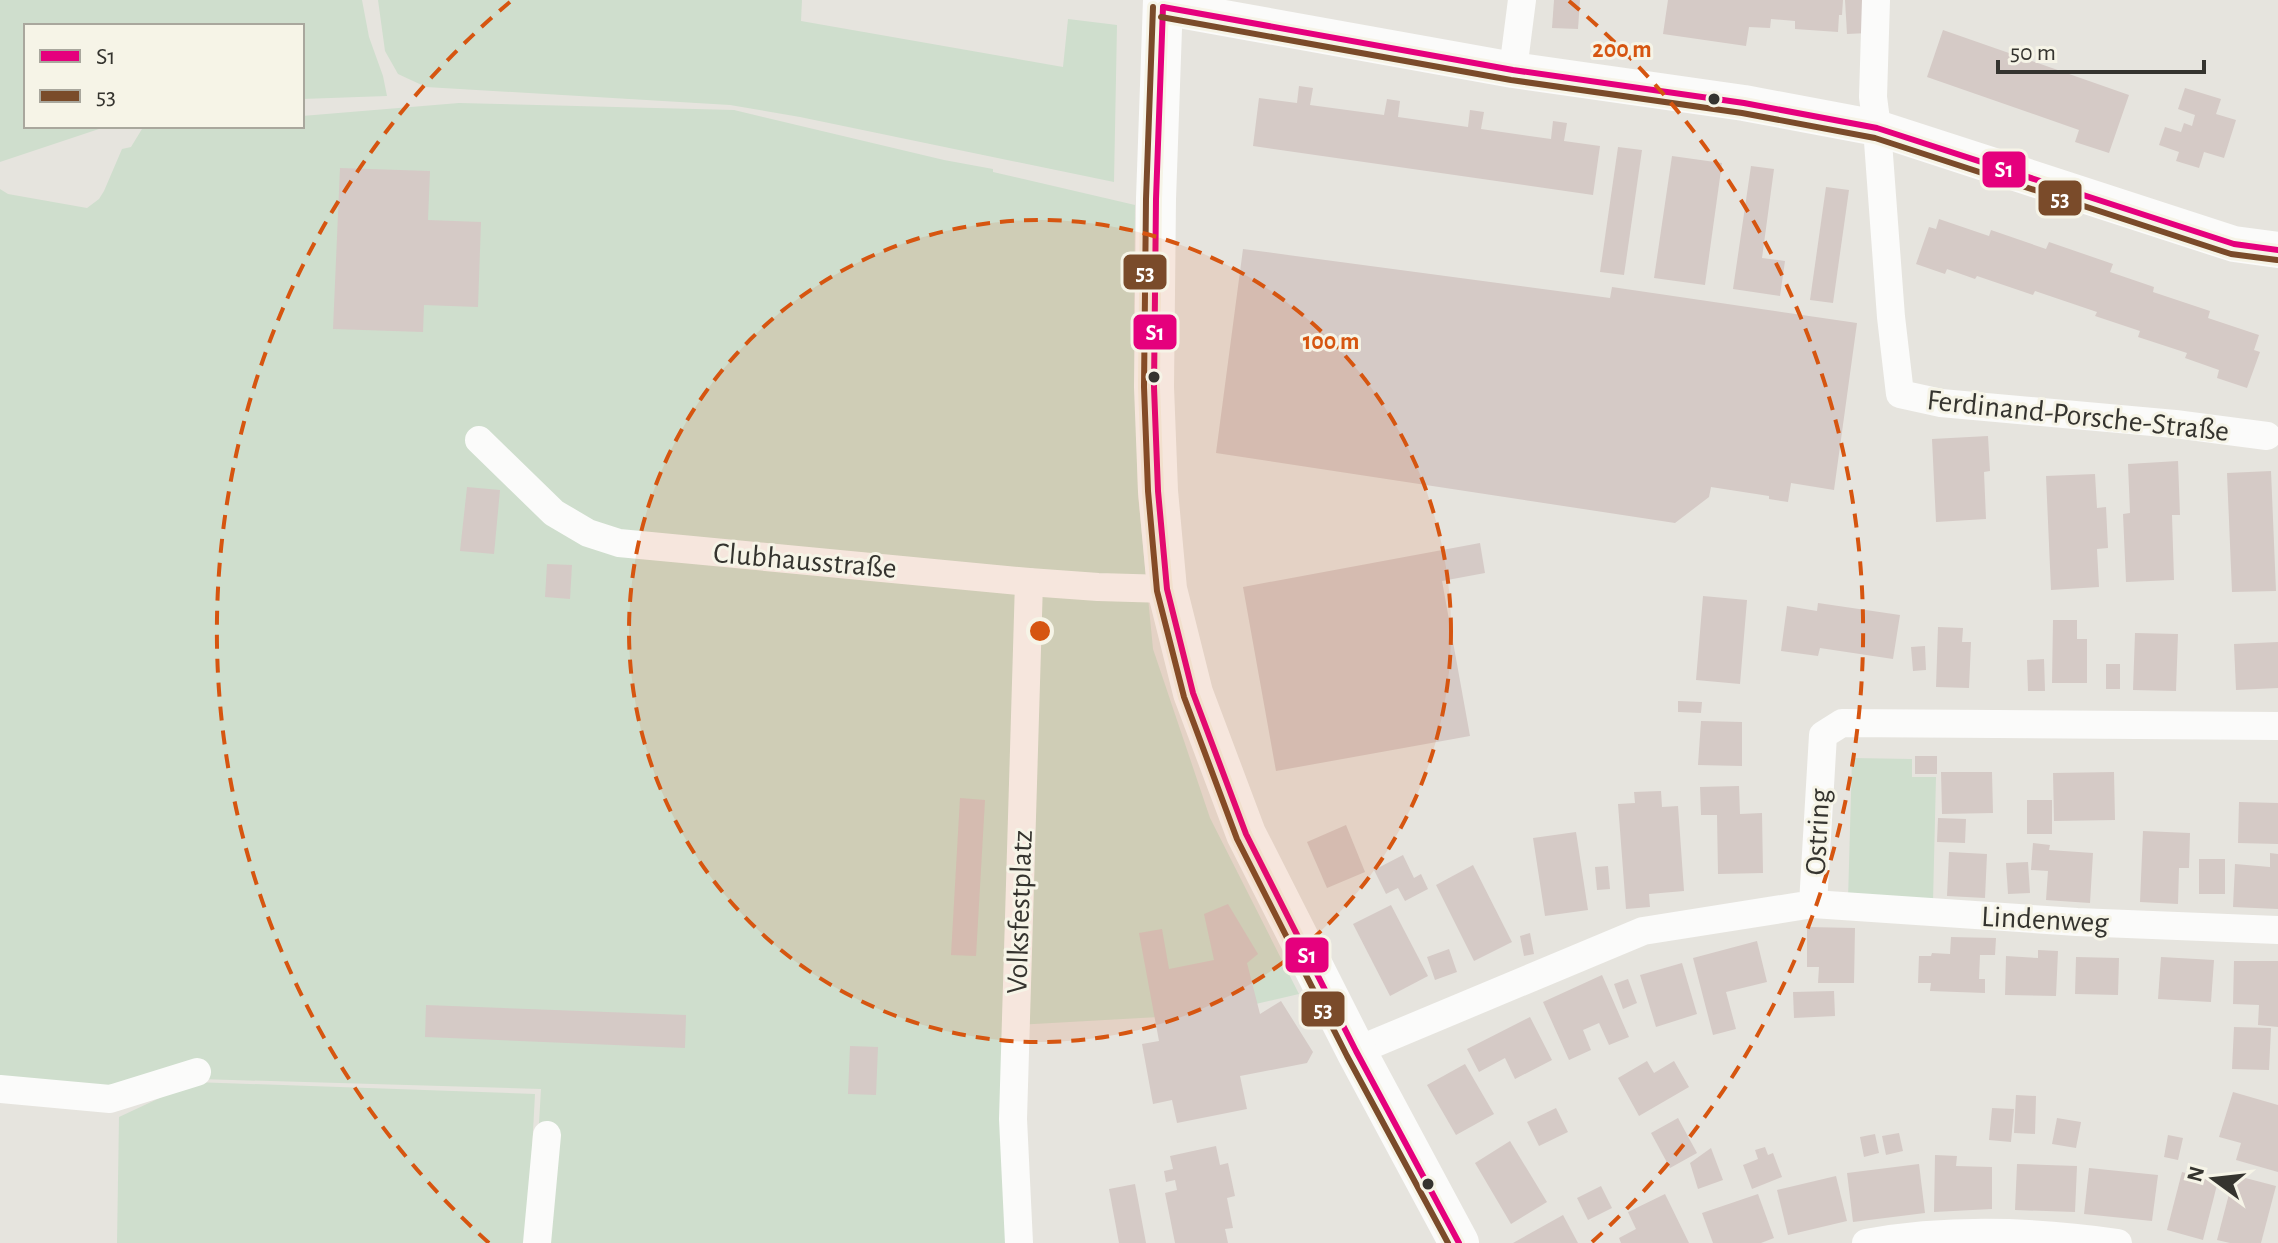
<svg xmlns="http://www.w3.org/2000/svg" width="2278" height="1243" font-family="'Alegreya Sans',sans-serif">
	<style>
		.green { fill: #cfdecd }
		.building { fill: #d5cac6 }
		.lines { fill: none; stroke-linecap: round; stroke-linejoin: round }
		.minor { stroke: #fbfbfa; stroke-width: 28 }
		.tertiary { stroke: #fbfbfa; stroke-width: 36 }
		.secondary { stroke: #fbfbfa; stroke-width: 40 }
		.bus-1-casing { stroke: #f6f4e7; stroke-width: 12 }
		.bus-2-casing { stroke: #f6f4e7; stroke-width: 12 }
		.bus-1 { stroke: #e5007d; stroke-width: 6 }
		.bus-2 { stroke: #7a4b2a; stroke-width: 6 }
		.ring { fill: none; stroke: #d65510; stroke-width: 4; stroke-dasharray: 14 10 }
		.bus-dot { fill: #35342f; stroke: #f6f4e7; stroke-width: 3 }
		.labels { text-anchor: middle; stroke-width: 6; stroke-linejoin: round; paint-order: stroke }
		.street-label { font-size: 30px; fill: #35342f; stroke: #f6f4e7 }
		.centre { fill: #d65510; stroke: #f6f4e7; stroke-width: 4 }
		.ring-label { font-size: 24px; text-anchor: middle; font-weight: bold; fill: #d65510; stroke: #f6f4e7; stroke-width: 6; stroke-linejoin: round; paint-order: stroke }
		.line-badge { stroke: #f6f4e7; stroke-width: 3 }
		.badge-label { font-size: 22px; text-anchor: middle; font-weight: bold; fill: #fff }
	</style>
	<rect width="100%" height="100%" fill="#e6e4de"/>
	<g class="green">
		<path d="M0 0H362L369 37 383 76 387 96 302 99V26H26V126H108L0 162Z"/>
		<path d="M378 0H802L801 21 1063 67 1068 19 1117 25 1114 182 800 117 730 105 426 87 398 74 385 51Z"/>
		<path d="M459 103 734 110 944 160 993 169V172L1135 205 1134 321 1138 495 1153 649 1210 818 1299 994 1212 1014 1015 1025V1243H532L541 1089 200 1079 0 1095V189L8 194 87 208 99 199 104 191 122 149 131 147 142 129 174 126H302V116Z"/>
		<path d="M1852 758 1912 759V777H1936L1933 902 1848 900Z"/>
		<path d="M194 1082 535 1094 527 1243H117L119 1117Z"/>
	</g>
	<g class="building">
		<path d="M1554 0H1580L1578 29 1552 28Z"/>
		<path d="M1668 0H1843L1842 15H1839L1838 32 1795 29V21L1771 19 1770 28 1749 27 1746 46 1663 34Z"/>
		<path d="M1845 0H1866L1868 33 1847 34Z"/>
		<path d="M1943 30 2129 95 2109 153 2075 142 2079 130 1927 77Z"/>
		<path d="M1299 86 1313 88 1310 105 1384 115 1387 99 1400 101 1398 117 1468 127 1470 110 1484 112 1481 129 1551 139 1553 121 1567 123 1564 141 1600 146 1593 195 1253 146 1259 98 1297 103Z"/>
		<path d="M2185 88 2221 99 2216 114 2236 120 2224 158 2204 152 2199 168 2176 161 2179 152 2159 145 2165 127 2181 132 2184 123 2192 126 2195 115 2178 109Z"/>
		<path d="M1618 147 1642 150 1624 275 1600 272Z"/>
		<path d="M1672 156 1722 163 1705 285 1654 278Z"/>
		<path d="M1751 166 1774 169 1762 258 1785 261 1780 296 1733 289Z"/>
		<path d="M340 168 430 171 428 220 481 222 478 307 424 305 423 332 333 329Z"/>
		<path d="M1826 187 1849 190 1833 303 1810 300Z"/>
		<path d="M1939 219 1989 236 1991 230 2046 249 2049 242 2113 264 2110 272 2154 287 2153 292 2210 311 2208 318 2259 335 2254 350 2260 352 2247 388 2217 378 2219 370 2185 358 2187 353 2138 337 2140 331 2095 316 2097 312 2035 291 2033 295 1977 276 1975 279 1947 269 1945 274 1916 264 1929 227 1936 229Z"/>
		<path d="M1243 249 1610 298 1612 287 1857 323 1834 490 1791 483 1788 502 1769 499V496L1711 487 1709 497 1675 523 1216 453Z"/>
		<path d="M1988 436 1990 471 1984 472 1986 519 1936 522 1932 439Z"/>
		<path d="M2178 461 2180 515H2172L2174 580 2126 582 2123 514 2130 513 2128 464Z"/>
		<path d="M2271 471 2276 591 2232 592 2227 473Z"/>
		<path d="M2095 474 2097 508 2106 507 2108 548 2097 549 2099 587 2051 590 2046 476Z"/>
		<path d="M467 487 500 490 494 554 460 551Z"/>
		<path d="M1480 543 1485 573 1442 581 1470 736 1276 771 1243 587Z"/>
		<path d="M547 564 572 565 570 599 545 597Z"/>
		<path d="M1703 596 1747 600 1740 684 1696 680Z"/>
		<path d="M1818 603 1900 615 1893 659 1820 648 1818 656 1781 651 1787 606 1817 611Z"/>
		<path d="M2053 620H2077V639H2087V683H2052Z"/>
		<path d="M1938 627 1963 628 1962 642H1971L1969 688 1936 687Z"/>
		<path d="M2135 633 2178 634 2176 691 2133 690Z"/>
		<path d="M2278 642V688L2236 690 2234 644Z"/>
		<path d="M1925 646 1926 670 1913 671 1911 647Z"/>
		<path d="M2044 659 2045 691H2028L2027 660Z"/>
		<rect x="2106" y="664" width="14" height="25"/>
		<path d="M1678 701 1702 702 1701 713 1678 712Z"/>
		<path d="M1701 721 1742 722V766L1698 765Z"/>
		<rect x="1915" y="756" width="22" height="18"/>
		<path d="M1941 772H1992L1993 813 1942 814Z"/>
		<path d="M2114 772 2115 820 2054 821 2053 773Z"/>
		<path d="M1739 786 1740 814 1762 813 1763 873 1718 874 1717 815H1701L1700 787Z"/>
		<path d="M1661 791 1662 807 1678 806 1684 891 1649 894 1650 907 1626 909 1618 804 1635 803 1634 792Z"/>
		<path d="M960 798 985 800 976 956 951 955Z"/>
		<rect x="2027" y="800" width="25" height="34"/>
		<path d="M2239 802 2278 803V844L2238 843Z"/>
		<path d="M1938 818 1966 819 1965 843 1937 842Z"/>
		<path d="M1346 825 1365 872 1327 888 1307 842Z"/>
		<path d="M2143 831 2190 833 2189 868H2179L2178 904 2140 902Z"/>
		<path d="M1576 832 1588 910 1545 916 1533 838Z"/>
		<path d="M2033 843 2050 845 2049 850 2093 853 2090 903 2046 900 2048 871 2031 870Z"/>
		<path d="M1949 852 1987 854 1985 898 1947 896Z"/>
		<path d="M2270 853 2278 854V909L2233 907 2235 864 2270 867Z"/>
		<path d="M1403 855 1414 878 1421 874 1428 889 1405 901 1398 888 1386 894 1374 870Z"/>
		<rect x="2199" y="859" width="26" height="35"/>
		<path d="M2028 862 2030 893 2008 894 2006 863Z"/>
		<path d="M1473 865 1512 942 1474 961 1436 885Z"/>
		<path d="M1608 866 1610 889 1597 890 1595 867Z"/>
		<path d="M1228 904 1258 954 1247 963 1260 1014 1281 1001 1313 1052 1307 1063 1240 1076 1247 1109 1177 1123 1172 1100 1153 1104 1142 1044 1159 1041 1139 933 1162 929 1169 969 1214 960 1204 914Z"/>
		<path d="M1391 905 1428 976 1390 996 1353 924Z"/>
		<path d="M1807 927 1855 928 1854 983H1818L1819 967H1807Z"/>
		<path d="M1530 933 1534 954 1524 956 1520 936Z"/>
		<path d="M1951 937 1996 938 1995 955H1980L1979 979H1985V993L1930 991 1931 983H1918L1919 956H1931L1932 953 1950 954Z"/>
		<path d="M1757 941 1767 982 1726 992 1736 1029 1713 1035 1693 958Z"/>
		<path d="M1449 949 1457 972 1435 980 1427 957Z"/>
		<path d="M2038 950 2058 951 2056 996 2005 995 2006 956 2038 958Z"/>
		<path d="M2076 957 2119 958 2118 995 2075 994Z"/>
		<path d="M2161 957 2214 960 2211 1002 2158 999Z"/>
		<path d="M2234 961H2278V1027L2258 1025 2259 1005 2233 1004Z"/>
		<path d="M1682 963 1697 1014 1656 1027 1640 975Z"/>
		<path d="M1602 975 1629 1037 1609 1045 1599 1023 1583 1030 1591 1050 1569 1060 1543 1002Z"/>
		<path d="M1628 979 1637 1003 1623 1009 1614 984Z"/>
		<path d="M1834 991 1835 1016 1794 1018 1793 992Z"/>
		<path d="M426 1005 686 1015 685 1048 425 1037Z"/>
		<path d="M1530 1017 1552 1060 1515 1079 1505 1058 1479 1072 1467 1049Z"/>
		<path d="M2234 1027 2271 1028 2269 1070 2232 1069Z"/>
		<path d="M850 1046 878 1047 876 1095 848 1094Z"/>
		<path d="M1647 1061 1654 1073 1674 1061 1689 1087 1639 1116 1618 1078Z"/>
		<path d="M1465 1064 1494 1114 1456 1135 1427 1085Z"/>
		<path d="M2233 1092 2278 1105V1172L2236 1160 2241 1143 2219 1137Z"/>
		<path d="M2016 1095 2036 1096 2035 1134 2014 1133Z"/>
		<path d="M1556 1108 1568 1132 1539 1146 1527 1122Z"/>
		<path d="M1992 1108 2014 1109 2011 1142 1989 1140Z"/>
		<path d="M1678 1118 1697 1153 1670 1168 1651 1133Z"/>
		<path d="M2057 1118 2081 1122 2076 1148 2052 1144Z"/>
		<path d="M1899 1133 1903 1151 1886 1155 1882 1136Z"/>
		<path d="M1875 1134 1879 1153 1864 1157 1860 1137Z"/>
		<path d="M2168 1135 2183 1138 2178 1160 2164 1157Z"/>
		<path d="M1510 1141 1547 1202 1511 1224 1475 1163Z"/>
		<path d="M1216 1146 1220 1165 1228 1163 1235 1196 1227 1198 1233 1228 1225 1229 1228 1243H1175L1165 1193 1177 1190 1175 1180 1166 1182 1164 1171 1173 1169 1170 1156Z"/>
		<path d="M1765 1147 1768 1155 1773 1153 1782 1177 1752 1189 1743 1165 1758 1159 1755 1150Z"/>
		<path d="M1711 1148 1723 1180 1698 1189 1690 1163Z"/>
		<path d="M1935 1155 1957 1156 1956 1166 1992 1167V1209L1934 1212Z"/>
		<path d="M1919 1164 1925 1213 1853 1222 1847 1173Z"/>
		<path d="M2017 1164 2077 1166 2075 1212 2015 1210Z"/>
		<path d="M2089 1168 2158 1175 2152 1221 2084 1214Z"/>
		<path d="M2182 1172 2218 1181 2203 1240 2167 1230Z"/>
		<path d="M2234 1175 2276 1186 2261 1243H2230L2217 1240Z"/>
		<path d="M1836 1176 1847 1221 1788 1235 1777 1190Z"/>
		<path d="M1135 1184 1146 1243H1119L1109 1189Z"/>
		<path d="M1601 1186 1612 1208 1588 1220 1577 1198Z"/>
		<path d="M1665 1194 1689 1243H1621L1619 1238 1636 1229 1628 1212Z"/>
		<path d="M1758 1194 1774 1238 1761 1243H1713L1702 1213Z"/>
		<path d="M1563 1215 1578 1243H1513Z"/>
	</g>
	<g class="lines">
		<g class="minor">
			<path d="M1876 0 1873 97 1877 128 1891 317 1900 394 1941 403 2175 424 2267 436"/>
			<path d="M1513 70 1522 0"/>
			<path d="M479 440 554 513 588 533 619 543 1029 582 1098 587 1167 589"/>
			<path d="M1813 904 2077 922 2278 930"/>
			<path d="M1356 1051 1643 931 1813 904 1823 735 1842 723 2278 726"/>
			<path d="M0 1089 110 1099 197 1072"/>
			<path d="M537 1243 547 1135"/>
			<path d="M1019 1243 1013 1119 1029 582"/>
			<path d="M1866 1243C1948 1228 2035 1231 2118 1243"/>
		</g>
		<path class="tertiary" d="M1163 7 1513 70 1744 103 1877 128 2234 244 2278 250"/>
		<path class="secondary" d="M1163 0 1156 199 1154 387 1158 491 1167 589 1193 693 1246 834 1356 1051 1459 1243"/>
		<defs>
			<g id="bus-1">
				<path d="M1163 7 1156 199 1154 387 1158 491 1167 589 1193 693 1246 834 1356 1051 1459 1243"/>
				<path d="M1163 7 1513 70 1744 103 1877 128 2234 244 2278 250"/>
			</g>
			<g id="bus-2">
				<path d="M1153 7 1146 199 1144 387 1148 491 1157 591 1184 697 1237 839 1347 1056 1448 1243"/>
				<path d="M1161 17 1511 80 1742 113 1875 138 2231 254 2277 260"/>
			</g>
		</defs>
		<use href="#bus-1" class="bus-1-casing"/>
		<use href="#bus-2" class="bus-2-casing"/>
		<use href="#bus-1" class="bus-1"/>
		<use href="#bus-2" class="bus-2"/>
	</g>
	<circle cx="1040" cy="631" r="411" fill="#d65510" fill-opacity=".12"/>
	<g class="ring">
		<circle cx="1040" cy="631" r="411"/>
		<path d="M489 1243A823 823 0 0 1 511 1M1569 1A823 823 0 0 1 1591 1243"/>
	</g>
	<g class="bus-dot">
		<circle cx="1714" cy="99" r="7"/>
		<circle cx="1154" cy="377" r="7"/>
		<circle cx="1428" cy="1184" r="7"/>
	</g>
	<g class="labels">
		<g class="street-label">
			<text transform="translate(2078 415) rotate(6)" y="10">Ferdinand-Porsche-Straße</text>
			<text transform="translate(805 560) rotate(5)" y="10">Clubhausstraße</text>
			<text transform="translate(1817 832) rotate(-87)" y="10">Ostring</text>
			<text transform="translate(1019 912) rotate(-88)" y="10">Volksfestplatz</text>
			<text transform="translate(2045 919) rotate(3)" y="10">Lindenweg</text>
		</g>
	</g>
	<circle cx="1040" cy="631" r="12" class="centre"/>
	<g class="ring-label">
		<text x="1622" y="57">200 m</text>
		<text x="1331" y="349">100 m</text>
	</g>
	<g class="line-badge">
		<rect x="1981" y="150" width="46" height="39" rx="8" fill="#e5007d"/>
		<rect x="2037" y="179" width="46" height="38" rx="8" fill="#7a4b2a"/>
		<rect x="1122" y="253" width="46" height="38" rx="8" fill="#7a4b2a"/>
		<rect x="1132" y="313" width="46" height="38" rx="8" fill="#e5007d"/>
		<rect x="1284" y="936" width="46" height="38" rx="8" fill="#e5007d"/>
		<rect x="1300" y="990" width="46" height="38" rx="8" fill="#7a4b2a"/>
	</g>
	<g class="badge-label">
		<text x="2004" y="177">S1</text>
		<text x="2060" y="206">53</text>
		<text x="1145" y="280">53</text>
		<text x="1155" y="340">S1</text>
		<text x="1307" y="963">S1</text>
		<text x="1323" y="1017">53</text>
	</g>
	<rect x="24" y="24" width="280" height="104" fill="#f6f4e7" stroke="#a9a79d" stroke-width="2"/>
	<rect x="40" y="50" width="40" height="12" fill="#e5007d" stroke="#a9a79d" stroke-width="2"/>
	<text x="96" y="64" font-size="24" fill="#35342f">S1</text>
	<rect x="40" y="90" width="40" height="12" fill="#7a4b2a" stroke="#a9a79d" stroke-width="2"/>
	<text x="96" y="104" font-size="24" fill="#35342f">53</text>
	<g transform="translate(2214 1179) rotate(285)" stroke="#f6f4e7" stroke-width="6" paint-order="stroke">
	<path d="M0-6L14 30L0 20L-14 30Z" fill="#35342f"/>
	<text y="-12" font-size="22" font-weight="bold" text-anchor="middle" fill="#35342f">N</text>
	</g>
	<path d="M1998 60v12h206v-12" fill="none" stroke="#35342f" stroke-width="4"/>
	<text x="2010" y="60" font-size="24" fill="#35342f" stroke="#f6f4e7" stroke-width="6" paint-order="stroke">50 m</text>
</svg>
